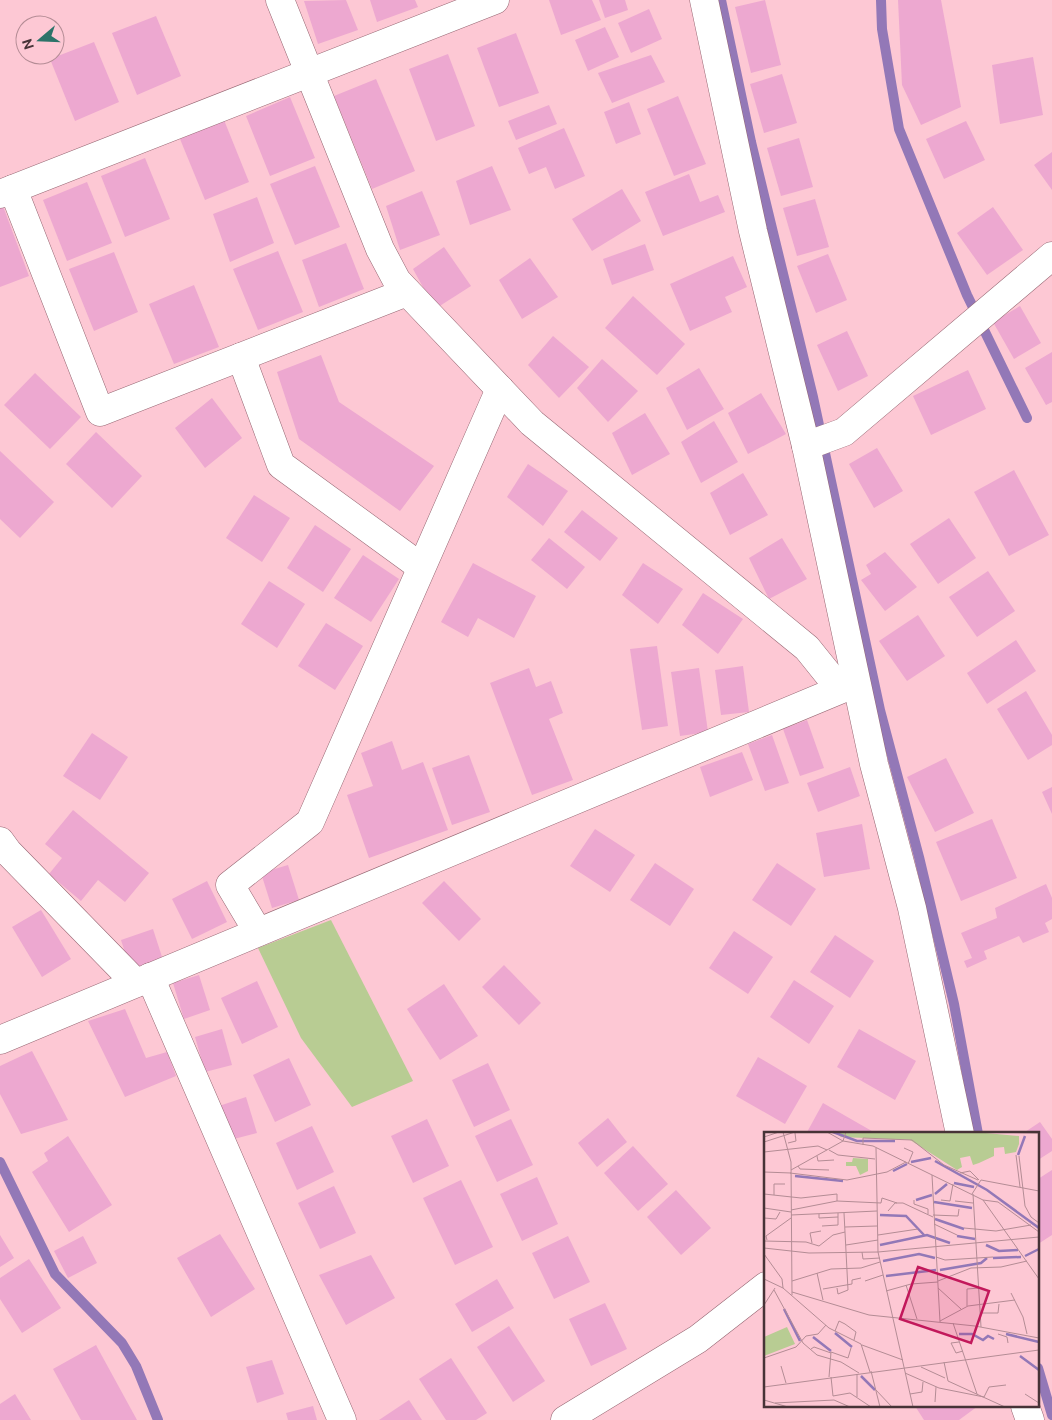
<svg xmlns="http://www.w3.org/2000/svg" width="1052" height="1420" font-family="Ubuntu,sans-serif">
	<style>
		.green { fill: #b8cc93 }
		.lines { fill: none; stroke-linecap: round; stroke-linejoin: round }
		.stream { stroke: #9378b7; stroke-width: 10 }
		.building { fill: #eda8d0 }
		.minor-casing { stroke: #966773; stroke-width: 29 }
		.minor { stroke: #fff; stroke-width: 28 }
		.inset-river { fill: none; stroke: #9378b7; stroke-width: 2.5 }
		.inset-road { fill: none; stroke: #b48c95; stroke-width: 1 }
		.view { fill: #c2185b; fill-opacity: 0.15; stroke: #c2185b; stroke-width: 2.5 }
		.inset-edge { fill: none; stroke: #473337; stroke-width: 2.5 }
	</style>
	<rect width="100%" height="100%" fill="#fdc8d4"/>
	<path class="green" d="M331 920 413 1081 352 1107 301 1038 258 948Z"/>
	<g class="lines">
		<g class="stream">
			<path d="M721 0 751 142 813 397 880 710 919 857 954 1004 978 1134"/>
			<path d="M881 0 882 29 899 129 967 295 1027 418"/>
			<path d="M0 1162 55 1274 122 1343 136 1366 158 1420"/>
			<path d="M1038 1368 1052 1415"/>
		</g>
	</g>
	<g class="building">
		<path d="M346 0 358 30 318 44 304 1Z"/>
		<path d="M370 0H415L418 7 377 22Z"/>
		<path d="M549 0H592L601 20 561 35Z"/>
		<path d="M599 0H625L628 10 605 18Z"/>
		<path d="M765 0 781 65 751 73 735 7Z"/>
		<path d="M898 0H941L961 107 921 125 902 85Z"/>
		<path d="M649 9 662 39 631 53 618 23Z"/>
		<path d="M156 16 181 76 137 95 112 33Z"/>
		<path d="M605 27 619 57 588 71 575 40Z"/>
		<path d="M516 33 539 93 499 107 477 48Z"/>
		<path d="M94 42 119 102 75 121 50 59Z"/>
		<path d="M448 54 475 126 436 141 409 69Z"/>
		<path d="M651 55 665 82 612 103 598 73Z"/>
		<path d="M1033 57 1043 115 1000 124 992 65Z"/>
		<path d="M782 74 797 123 764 133 750 84Z"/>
		<path d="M376 79 415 171 372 189 334 96Z"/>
		<path d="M678 96 706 164 674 176 647 109Z"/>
		<path d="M290 97 315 158 270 176 246 116Z"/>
		<path d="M629 102 641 134 616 144 604 112Z"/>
		<path d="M549 105 557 124 516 140 508 121Z"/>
		<path d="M224 120 249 182 205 200 180 139Z"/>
		<path d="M966 121 985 160 944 179 926 139Z"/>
		<path d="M564 128 585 176 555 189 546 167 529 174 518 148Z"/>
		<path d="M799 138 813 187 781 196 767 148Z"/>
		<path d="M1052 152V190L1034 165Z"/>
		<path d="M145 158 170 219 125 237 101 176Z"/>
		<path d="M315 166 340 227 295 245 270 184Z"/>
		<path d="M492 166 511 210 470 225 456 181Z"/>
		<path d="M689 174 700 202 718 195 725 212 663 236 645 192Z"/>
		<path d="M87 182 112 243 67 261 43 200Z"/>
		<path d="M622 189 641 221 592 251 572 219Z"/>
		<path d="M422 191 440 235 400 250 386 206Z"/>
		<path d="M257 197 274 243 230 262 213 214Z"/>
		<path d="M815 199 829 247 797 256 783 208Z"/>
		<path d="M3 206 29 276 0 287V207Z"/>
		<path d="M993 207 1023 250 987 275 957 233Z"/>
		<path d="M346 243 364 289 319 307 302 260Z"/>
		<path d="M645 244 654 270 612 285 603 259Z"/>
		<path d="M444 247 471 286 435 309 413 269Z"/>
		<path d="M278 251 303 312 258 330 233 269Z"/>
		<path d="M114 252 138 312 94 331 69 269Z"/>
		<path d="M828 254 847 300 816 313 797 266Z"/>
		<path d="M733 256 747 287 725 297 732 312 690 331 670 284Z"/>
		<path d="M530 258 558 297 522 319 499 280Z"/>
		<path d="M194 285 219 347 174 364 149 304Z"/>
		<path d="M633 296 685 344 657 375 605 328Z"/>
		<path d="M1020 306 1041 343 1014 359 993 322Z"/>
		<path d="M847 331 868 376 838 391 817 345Z"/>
		<path d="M553 336 589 367 559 398 528 365Z"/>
		<path d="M1052 352V402L1046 405 1025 368Z"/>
		<path d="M321 355 339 402 434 466 400 511 299 439 277 372Z"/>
		<path d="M602 359 638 391 608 422 577 388Z"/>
		<path d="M699 368 724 409 687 430 666 388Z"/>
		<path d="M968 370 986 409 931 435 913 396Z"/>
		<path d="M35 373 81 417 50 449 4 405Z"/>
		<path d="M761 393 786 434 748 454 728 413Z"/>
		<path d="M212 398 242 438 205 468 175 428Z"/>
		<path d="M645 413 670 454 632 475 612 433Z"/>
		<path d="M714 421 738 462 701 483 681 442Z"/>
		<path d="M96 432 142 476 112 508 66 464Z"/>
		<path d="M877 448 903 491 874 508 849 464Z"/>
		<path d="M0 451 54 502 20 538 0 519Z"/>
		<path d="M528 464 568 491 543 526 507 497Z"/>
		<path d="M1014 470 1049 535 1009 556 974 492Z"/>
		<path d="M743 473 768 515 730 535 710 493Z"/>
		<path d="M254 495 290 518 262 562 226 538Z"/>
		<path d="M582 510 618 538 600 561 564 532Z"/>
		<path d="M949 518 976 558 938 584 910 544Z"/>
		<path d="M315 525 351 549 323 592 287 568Z"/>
		<path d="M549 538 585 567 567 589 531 560Z"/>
		<path d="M782 538 807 579 769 599 749 558Z"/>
		<path d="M885 552 917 587 885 611 861 580 871 574 866 565Z"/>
		<path d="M363 555 399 579 371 622 334 598Z"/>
		<path d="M473 563 536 596 514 638 478 618 468 637 441 622Z"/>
		<path d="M643 563 683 589 658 624 622 595Z"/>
		<path d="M988 571 1015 611 977 637 949 597Z"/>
		<path d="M269 581 305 604 277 648 241 624Z"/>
		<path d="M703 593 743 619 718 654 682 625Z"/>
		<path d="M918 615 945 656 907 681 879 641Z"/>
		<path d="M326 623 363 646 335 690 298 666Z"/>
		<path d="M1016 640 1036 671 987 704 967 673Z"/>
		<path d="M657 646 668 726 642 730 630 649Z"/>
		<path d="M743 666 749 712 721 715 715 670Z"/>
		<path d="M529 668 536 687 551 681 563 713 549 719 573 780 532 795 490 683Z"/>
		<path d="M699 668 708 732 680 736 671 672Z"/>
		<path d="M1026 691 1052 735V745L1028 760 997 709Z"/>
		<path d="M807 720 824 768 800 776 783 729Z"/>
		<path d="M92 733 128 757 100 800 63 776Z"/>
		<path d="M772 735 789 783 765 791 748 744Z"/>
		<path d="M392 741 402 770 423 762 448 830 369 858 347 795 373 786 361 753Z"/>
		<path d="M742 752 753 780 710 797 700 767Z"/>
		<path d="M469 755 490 812 452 825 432 768Z"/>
		<path d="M946 758 974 813 935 832 907 777Z"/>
		<path d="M850 767 860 796 818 812 807 783Z"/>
		<path d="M1052 787V814L1042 792Z"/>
		<path d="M73 810 149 873 125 902 98 880 81 901 49 874 62 858 45 844Z"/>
		<path d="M992 819 1017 878 961 901 936 842Z"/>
		<path d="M862 824 870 869 824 877 816 833Z"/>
		<path d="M595 829 635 855 610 892 570 866Z"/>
		<path d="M655 863 694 889 670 926 630 900Z"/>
		<path d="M777 863 816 889 791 926 752 900Z"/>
		<path d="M288 865 299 900 272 908 261 873Z"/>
		<path d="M207 881 227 922 192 939 172 899Z"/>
		<path d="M444 881 481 919 459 941 422 903Z"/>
		<path d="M1046 884 1052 898V919L1045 923 1049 932 1023 943 1019 936 984 951 987 959 967 968 964 961 972 958 961 933 997 918 995 908Z"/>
		<path d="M41 910 71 959 42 977 12 927Z"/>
		<path d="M153 929 163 960 131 971 121 940Z"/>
		<path d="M734 931 773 957 748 994 709 968Z"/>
		<path d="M835 935 874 961 850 998 810 972Z"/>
		<path d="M504 965 541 1003 519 1025 482 987Z"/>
		<path d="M199 975 210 1010 184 1019 173 983Z"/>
		<path d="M794 980 834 1006 809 1044 770 1017Z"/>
		<path d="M257 981 278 1027 242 1044 221 998Z"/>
		<path d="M444 984 478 1036 440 1060 407 1009Z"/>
		<path d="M125 1009 146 1058 167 1052 176 1076 125 1097 88 1021Z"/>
		<path d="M222 1029 232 1065 205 1072 195 1037Z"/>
		<path d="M859 1029 916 1061 895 1100 837 1067Z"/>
		<path d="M32 1051 68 1120 21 1134 0 1094V1066Z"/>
		<path d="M758 1057 807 1086 785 1124 736 1096Z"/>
		<path d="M289 1058 311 1105 275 1122 253 1075Z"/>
		<path d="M488 1063 510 1110 474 1127 452 1080Z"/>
		<path d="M246 1097 257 1133 230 1140 219 1106Z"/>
		<path d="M823 1103 877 1134H806Z"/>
		<path d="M608 1118 627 1142 597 1167 578 1143Z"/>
		<path d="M427 1119 449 1166 413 1183 391 1136Z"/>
		<path d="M511 1119 533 1165 497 1182 475 1136Z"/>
		<path d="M1040 1122 1052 1139V1151L1038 1160V1134H1022Z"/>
		<path d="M312 1126 334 1172 297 1190 276 1143Z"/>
		<path d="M68 1136 112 1205 69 1232 32 1172 48 1161 44 1153Z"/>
		<path d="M633 1146 668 1184 638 1211 604 1173Z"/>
		<path d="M1052 1170V1235L1038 1244V1179Z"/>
		<path d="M537 1177 558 1224 522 1241 500 1194Z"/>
		<path d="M461 1180 493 1247 455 1265 423 1198Z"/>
		<path d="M334 1186 356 1233 320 1249 298 1203Z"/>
		<path d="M676 1190 711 1228 681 1255 647 1217Z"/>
		<path d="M220 1234 255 1289 211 1317 177 1258Z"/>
		<path d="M0 1235 14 1258 0 1267Z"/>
		<path d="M83 1236 97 1263 68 1278 54 1251Z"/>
		<path d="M568 1236 590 1282 554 1299 532 1253Z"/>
		<path d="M371 1255 395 1298 346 1325 319 1275Z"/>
		<path d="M29 1259 61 1308 22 1333 0 1299V1278Z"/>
		<path d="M497 1279 514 1308 472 1332 455 1304Z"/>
		<path d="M605 1303 627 1349 591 1366 569 1319Z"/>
		<path d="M509 1326 545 1381 513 1402 477 1347Z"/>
		<path d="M96 1345 137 1420H81L53 1369Z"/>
		<path d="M451 1358 487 1413 476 1420H446L419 1379Z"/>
		<path d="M272 1360 284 1394 257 1403 246 1367Z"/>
		<path d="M15 1394 31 1420H0V1404Z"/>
		<path d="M409 1400 422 1420H379Z"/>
		<path d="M313 1406 317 1420H288L286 1413Z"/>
		<path d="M915 1406H978L959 1420H924Z"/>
	</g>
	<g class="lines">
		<defs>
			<g id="minor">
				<path d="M280 0 380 249 397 281 532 423 807 648 840 689"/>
				<path d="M704 0 753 231 806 446 874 764 912 908 960 1134"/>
				<path d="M13 189 100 412 407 292"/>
				<path d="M0 194 495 0"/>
				<path d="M241 357 281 465 421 567"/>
				<path d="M806 446 844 432 1052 256"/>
				<path d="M0 841 8 852 136 983"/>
				<path d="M258 932 230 885 310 822 500 389"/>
				<path d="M150 977 342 1420"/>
				<path d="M0 1040 856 683"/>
				<path d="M1025 1406 1030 1420"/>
				<path d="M565 1420 698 1339 766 1286"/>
			</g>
		</defs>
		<use href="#minor" class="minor-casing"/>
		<use href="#minor" class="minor"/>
	</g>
	<g transform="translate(764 1132)">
		<rect width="275" height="275" fill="#fdc8d4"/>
		<path d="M71 0H211L255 4V12L252 20 241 22 240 15 230 16V24L215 31 209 33 206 24 196 26 198 35 193 38 146 8 77 5ZM89 26 104 27V39L96 43 92 34H82V30H88ZM23 195 31 212 0 224V205Z" fill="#b8cc93"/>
		<path class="inset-river" d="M69 0 93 9H131M254 23 261 4M171 29 223 58 275 96M147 30 167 26M129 39 143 32M31 44 79 49M190 51 210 55M171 62 183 52M152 68 168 63M170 70 208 76M116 83 142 84 160 103M171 87 200 97M193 104 211 107M116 113 163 103 186 111M222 113 235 119 254 118M261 124 275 117M229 126 257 125M119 129 155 122 171 126M176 138 217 131 223 126M122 144 172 138M20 177 36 209M71 201 88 215M195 202H208L219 208 224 204 230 207M242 202 275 210M49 205 67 219M256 224 275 238M97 244 111 258"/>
		<path class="inset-road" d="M19 0 27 30 28 163M63 0 79 9 82 0M223 0 275 1M0 5 15 0M0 10 31 0M24 11 32 9 31 1M99 13V6L148 8 180 33 214 48M112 16 114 120 149 275M140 16 149 20 144 32M65 18 74 23 111 27M0 20 54 14 63 18M252 23 256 55M53 24 54 29 70 28M255 24 261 74 267 85 275 91M34 34 36 37 65 38M27 38 79 9 109 14 219 68 275 147M0 40 27 41M26 41 83 48 123 40 142 30M196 41 206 39 215 48M168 43 176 190M0 62 37 66 73 62V69M208 62 217 48 275 59M209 62 217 195M10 63V52H21M150 68V72L164 77V82M177 68 186 69 189 52M219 68 234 70 275 100M191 69 209 71M0 76 27 80M27 78 73 69 117 71 118 66 133 71M124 79 131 71H139L169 85M55 82V86L74 85M27 83 113 79M169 83 194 84 195 77M0 86 12 87 16 80M170 92 193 103M58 94 74 93V81M81 95 113 94M200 96 232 99 267 93M114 103 154 97M3 108 2 104 27 86M0 109 42 110 55 114 69 103 81 100M48 111 46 101 57 99M82 113 114 108M0 116 45 121 114 120 275 105M98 120 99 127 116 126M0 122 18 147 19 156M172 125 181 128 229 125M53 141 59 168M0 147 19 156 65 196 97 212 106 240M28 149 67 137 97 136 116 130M101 149 119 143M174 149 207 136 237 135 263 129M142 153 153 187M73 156 74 162 84 158 80 81M174 156 197 177M59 157 88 152V148L97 146M10 158 39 211 53 223 77 230 95 241M122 159 147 152 174 150M28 160 105 183 211 194 275 206M247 161 259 185 263 202M0 173 11 156M203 174V157L215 156M216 181H234L235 172M176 189 204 174 251 168M189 191 213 262M71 199 75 189 81 192 92 200 90 208M234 202 243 205 244 211M195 210 187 211 192 221 199 219M98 213 139 228M47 217 50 215 67 221M0 226 32 215 42 204 54 202 62 193M180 230 184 249 241 275M17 234 22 251M157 235 181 246M107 239 116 275M141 241 175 256 220 265M93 242V265M65 245 67 220 84 226 87 216M67 245 69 264 86 261 107 275M0 255 275 218M111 257 128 275M146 262 158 260 159 250M261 262 275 271M220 265 225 255 242 253M0 268 24 275M171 270 172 255M11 271 70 268 86 275"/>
		<path class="view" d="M154 135 225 159 207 211 136 187Z"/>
		<rect width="275" height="275" class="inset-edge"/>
	</g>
	<g transform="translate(40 40) rotate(251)"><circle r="24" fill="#fdc8d4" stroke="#b48c95"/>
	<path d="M0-4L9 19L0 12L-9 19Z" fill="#2c7369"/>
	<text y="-8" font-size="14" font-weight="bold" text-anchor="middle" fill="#473337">N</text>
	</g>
</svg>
